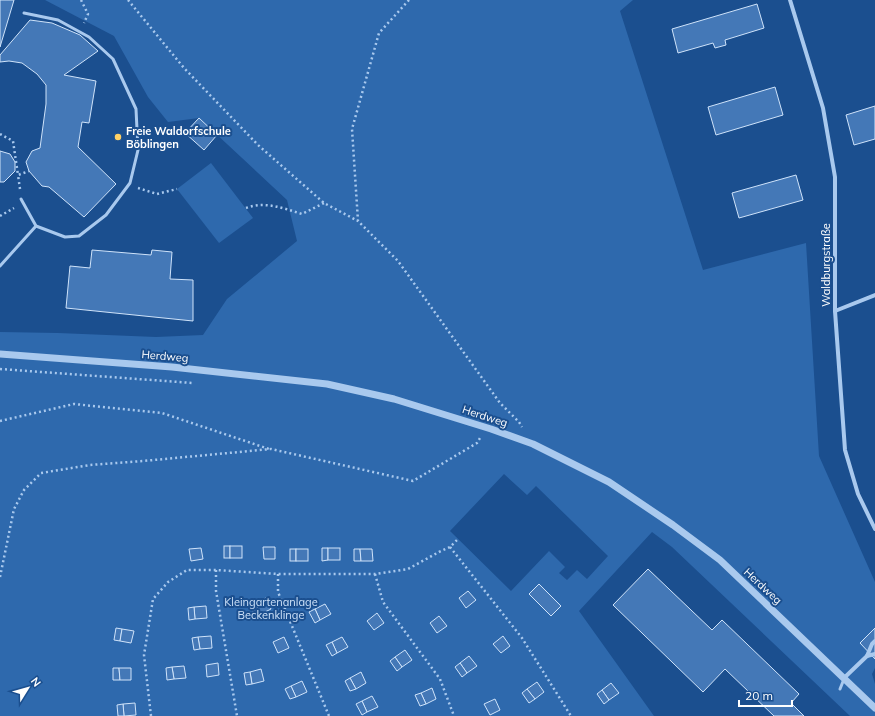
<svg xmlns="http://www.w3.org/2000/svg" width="875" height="716" font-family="Mulish,sans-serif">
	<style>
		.green { fill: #2e69ad; fill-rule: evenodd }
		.building { fill: #4478b7; stroke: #cfe3fa }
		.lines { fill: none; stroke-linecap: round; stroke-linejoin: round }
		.path { stroke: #a9c9ee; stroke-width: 2.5; stroke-dasharray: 2 3; stroke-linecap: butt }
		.service { stroke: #a9c9ee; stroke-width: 3 }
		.minor { stroke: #a9c9ee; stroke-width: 4 }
		.tertiary { stroke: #a9c9ee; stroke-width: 7 }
		.poi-dot { fill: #ffd166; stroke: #1b4f8f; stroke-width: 1.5 }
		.labels { text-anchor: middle; stroke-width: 4; stroke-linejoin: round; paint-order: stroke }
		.poi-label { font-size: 11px; font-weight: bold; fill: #fff; stroke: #1b4f8f; text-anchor: start }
		.street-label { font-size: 11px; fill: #fff; stroke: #1b4f8f }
		.park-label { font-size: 11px; fill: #cfe3fa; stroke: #1b4f8f }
	</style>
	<rect width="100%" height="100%" fill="#1b4f8f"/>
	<g class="green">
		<path d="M45 0H633L620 11 703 270 806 243 819 456 875 582V668L872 674 875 684V716H850L672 547 652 532 579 611 654 716H0V332L58 333 156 337 203 335 227 299 297 241 287 200 199 118 168 122 148 97 114 36ZM504 474 527 495 536 486 608 556 587 579 577 570 567 580 559 573 565 567 549 551 511 591 450 531Z"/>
		<path d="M211 163 253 218 219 243 177 189Z"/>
	</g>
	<g class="building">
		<path d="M0 0H14L0 47Z"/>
		<path d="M757 4 764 28 725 40 726 45 715 48 713 43 678 53 672 29Z"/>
		<path d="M30 20 52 23 80 35 98 51 64 75 96 81 89 123 82 122 78 147 116 184 84 217 49 187 42 186 29 171 26 162 32 151 40 148 46 104V85L37 74 22 63 9 61 0 62V55Z"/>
		<path d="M775 87 783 115 716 135 708 107Z"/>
		<path d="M875 106V139L854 145 846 115Z"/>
		<path d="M199 118 217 135 204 150 185 133Z"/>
		<path d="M0 151 10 154 15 162V171L4 182H0Z"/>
		<path d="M796 175 803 200 739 218 732 193Z"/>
		<path d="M92 250 151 255 152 250 172 252 170 279 193 280V321L66 308 70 266 90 268Z"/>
		<rect x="224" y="546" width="6" height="12"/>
		<rect x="230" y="546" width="12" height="12"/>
		<path d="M263 547H275V559H264Z"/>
		<path d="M201 548 203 559 191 561 189 549Z"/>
		<path d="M322 548H328V560L322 561Z"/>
		<rect x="328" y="548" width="12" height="12"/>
		<rect x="290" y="549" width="6" height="12"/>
		<rect x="296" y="549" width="12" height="12"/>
		<path d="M354 549H360L361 561H354Z"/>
		<path d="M360 549H372L373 561H361Z"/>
		<path d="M648 569 712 630 722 620 799 694 791 703 804 716H774L725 669 703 692 613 605Z"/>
		<path d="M539 584 561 606 551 616 529 594Z"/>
		<path d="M468 591 476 600 466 608 459 598Z"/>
		<path d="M266 598 271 609 261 614 255 603Z"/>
		<path d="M255 603 261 614 255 616 250 605Z"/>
		<path d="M325 604 331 614 320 620 315 609Z"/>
		<path d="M206 606 207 618 195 619 194 607Z"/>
		<path d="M194 607 195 619 189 620 188 608Z"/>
		<path d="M315 609 320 620 315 623 309 612Z"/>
		<path d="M377 613 384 623 374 630 367 621Z"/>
		<path d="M439 616 447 626 437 633 430 623Z"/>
		<path d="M116 628 122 629 120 641 114 640Z"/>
		<path d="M875 628V659L860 643Z"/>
		<path d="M122 629 134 631 131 643 120 641Z"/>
		<path d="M211 636 212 648 200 649 198 637Z"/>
		<path d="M503 636 510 646 501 653 493 644Z"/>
		<path d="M198 637 200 649 194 650 192 638Z"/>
		<path d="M284 637 289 648 278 653 273 642Z"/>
		<path d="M342 637 348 647 337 653 332 642Z"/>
		<path d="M332 642 337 653 332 656 326 645Z"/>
		<path d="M405 650 412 660 402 667 395 657Z"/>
		<path d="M469 656 477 666 467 673 460 663Z"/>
		<path d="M395 657 402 667 397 671 390 661Z"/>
		<path d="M218 663 219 675 207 677 206 665Z"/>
		<path d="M460 663 467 673 462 677 455 667Z"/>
		<path d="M184 666 186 678 174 679 172 667Z"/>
		<path d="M172 667 174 679 167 680 166 668Z"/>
		<path d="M113 668H119L120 680H113Z"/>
		<path d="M119 668H131V680H120Z"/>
		<path d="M261 669 264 681 252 684 250 672Z"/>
		<path d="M250 672 252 684 246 685 244 673Z"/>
		<path d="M361 672 366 683 356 689 350 678Z"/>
		<path d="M350 678 356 689 350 691 345 681Z"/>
		<path d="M302 681 307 692 296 697 291 686Z"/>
		<path d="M537 682 544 692 535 699 527 689Z"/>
		<path d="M611 683 619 693 609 700 602 690Z"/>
		<path d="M291 686 296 697 290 699 285 689Z"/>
		<path d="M432 688 436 699 426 704 421 693Z"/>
		<path d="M527 689 535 699 529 703 522 693Z"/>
		<path d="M602 690 609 700 604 704 597 694Z"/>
		<path d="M421 693 426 704 420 706 415 695Z"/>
		<path d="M372 696 378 707 367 712 362 701Z"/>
		<path d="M495 699 500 710 490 715 484 704Z"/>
		<path d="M362 701 367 712 362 715 356 704Z"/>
		<path d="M135 703 136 715 124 716 123 704Z"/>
		<path d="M123 704 124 716H118L117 705Z"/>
	</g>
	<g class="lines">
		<g class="path">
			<path d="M81 0 88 14 84 23"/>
			<path d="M128 0 184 68 258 145 324 203 358 221"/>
			<path d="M409 0 379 33 352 129 358 221 398 261 500 403 519 422 522 427"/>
			<path d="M0 134 13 141 18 175"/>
			<path d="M138 188 157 194 177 189"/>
			<path d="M20 189 18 175 29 171"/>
			<path d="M246 208C265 201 283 208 302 214L324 203"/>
			<path d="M0 216 14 208"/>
			<path d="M0 369 193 383"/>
			<path d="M0 421 74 404 162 413 269 449"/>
			<path d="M450 547 522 638 571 716"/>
			<path d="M216 570V591L237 716"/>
			<path d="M278 574V592L329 716"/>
			<path d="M375 574 383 602 440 679 454 716"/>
			<path d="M0 577 14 509 24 490 41 473 90 465 143 461 271 449 413 481 477 443 480 438"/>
			<path d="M151 716 144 655 153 599 168 582 187 570H216L278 574H375L408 569 439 552 450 547 458 539"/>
		</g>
		<g class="service">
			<path d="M21 199 36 226 65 237 79 236 106 215 130 183 138 150 136 109 113 59 89 37 58 20 24 13"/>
			<path d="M0 266 36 226"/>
			<path d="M840 689 844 679"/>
		</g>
		<g class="minor">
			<path d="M790 0 823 108 835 177V311L845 450 858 494 875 529"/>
			<path d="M835 311 875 295"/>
			<path d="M867 656 875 654"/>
			<path d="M844 678 867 656 872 644 875 641"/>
		</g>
		<path class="tertiary" d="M0 354 172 367 327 384 394 399 491 429 533 444 609 482 673 525 720 560 875 708"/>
	</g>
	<circle class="poi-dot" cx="118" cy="137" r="4"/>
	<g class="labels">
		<g class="poi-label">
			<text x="126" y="135">Freie Waldorfschule<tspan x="126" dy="13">Böblingen</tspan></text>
		</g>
		<g class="street-label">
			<text transform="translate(826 265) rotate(-90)" y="4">Waldburgstraße</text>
			<text transform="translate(165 356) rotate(5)" y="4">Herdweg</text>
			<text transform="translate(485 416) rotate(18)" y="4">Herdweg</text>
			<text transform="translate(763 586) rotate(43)" y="4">Herdweg</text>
		</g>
		<g class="park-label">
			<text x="271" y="606">Kleingartenanlage<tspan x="271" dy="13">Beckenklinge</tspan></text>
		</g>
	</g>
	<g transform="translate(28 688) rotate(53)" stroke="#1b4f8f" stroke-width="3" paint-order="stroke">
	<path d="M0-3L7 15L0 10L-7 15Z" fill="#ffffff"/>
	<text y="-6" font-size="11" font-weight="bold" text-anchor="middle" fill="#ffffff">N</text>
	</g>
	<path d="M739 700v6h53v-6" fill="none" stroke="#ffffff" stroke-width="2"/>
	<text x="745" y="700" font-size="12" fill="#ffffff" stroke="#1b4f8f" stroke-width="3" paint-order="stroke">20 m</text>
</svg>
